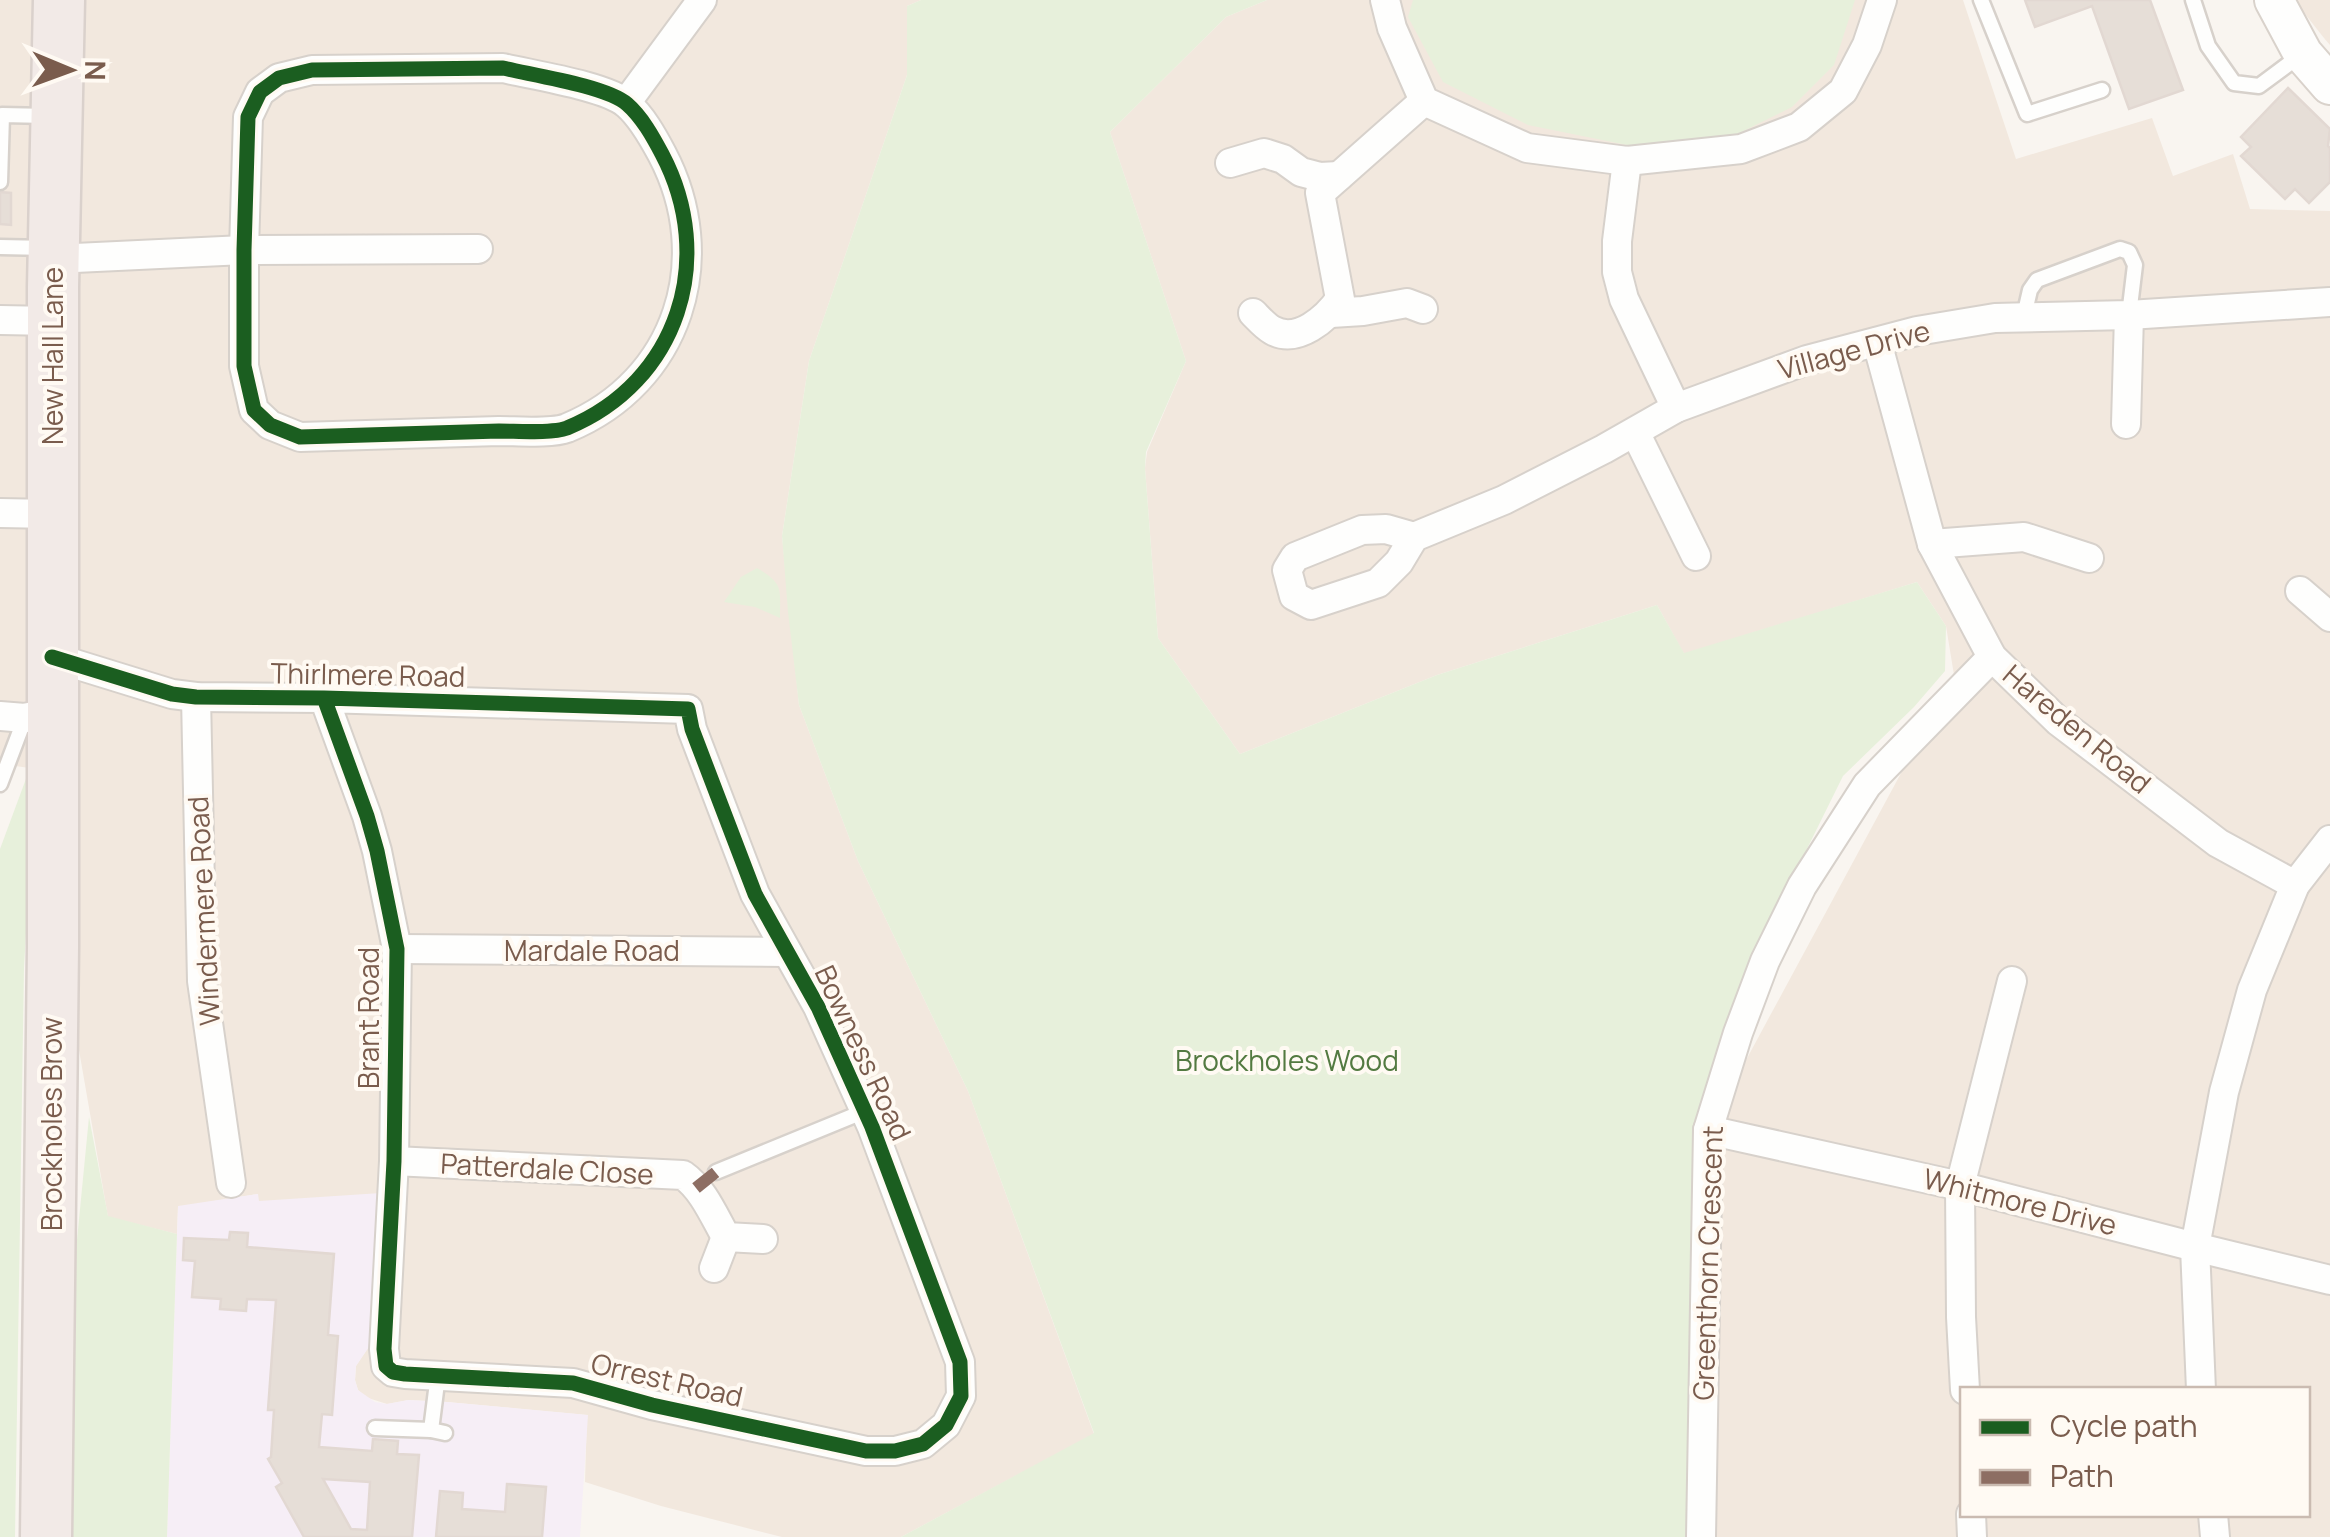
<svg xmlns="http://www.w3.org/2000/svg" width="2330" height="1537" font-family="Manrope,sans-serif">
	<style>
		.residential { fill: #f2e8de; fill-rule: evenodd }
		.education { fill: #f6eef6 }
		.green { fill: #e7f0db }
		.building { fill: #e6ded7; stroke: #e2d8d2; stroke-width: 2.5; fill-rule: evenodd }
		.lines { fill: none; stroke-linecap: round; stroke-linejoin: round }
		.lane-casing { stroke: #d7d1cb; stroke-width: 19 }
		.street-casing { stroke: #d7d1cb; stroke-width: 32 }
		.secondary-casing { stroke: #d9d2cb; stroke-width: 42 }
		.highway-casing { stroke: #dad1cc; stroke-width: 55 }
		.lane { stroke: #fefefd; stroke-width: 14 }
		.street { stroke: #fefefd; stroke-width: 28 }
		.secondary { stroke: #fefefd; stroke-width: 38 }
		.highway { stroke: #f2eae7; stroke-width: 50 }
		.quiet { stroke: #8d6e63; stroke-width: 12; stroke-dasharray: 25 12; stroke-linecap: butt }
		.cycleway-casing { stroke: #fffaf3; stroke-width: 21 }
		.cycleway { stroke: #1b5e20; stroke-width: 15 }
		.labels { text-anchor: middle; stroke-width: 8; stroke-linejoin: round; paint-order: stroke }
		.street-label { font-size: 28px; fill: #7a5c4d; stroke: #fffaf3 }
		.park-label { font-size: 28px; fill: #537a41; stroke: #fffaf3 }
	</style>
	<rect width="100%" height="100%" fill="#f9f5f0"/>
	<g class="residential">
		<path d="M0 0H921L907 6V75L809 361 782 536 799 705 858 861 968 1091 1094 1434 901 1537H782L661 1506 585 1482 587 1415 447 1402 409 1400 387 1404 365 1397 358 1390 355 1380 356 1366 369 1346 258 1201V1194L178 1207 177 1234 108 1217 30 768 0 764Z"/>
		<path d="M1267 0H1963L2016 159 2152 118 2173 176 2233 154 2250 209 2330 211V1537H1711L1718 1112 1954 675 1946 626 1917 582 1684 654 1657 605 1437 675 1240 754 1158 638 1145 468 1147 452 1186 361 1110 132 1226 17ZM1962 1390H2308V1514H1962Z"/>
		<path d="M2294 0H2330V45L2324 38Z"/>
	</g>
	<path class="education" d="M381 1193 369 1347 356 1366 355 1380 358 1390 375 1402 387 1404 408 1400 447 1402 588 1415 580 1537H167L178 1206 258 1194 259 1201Z"/>
	<g class="green">
		<path d="M921 0H1267L1226 17 1110 132 1186 361 1146 452 1145 468 1158 638 1240 754 1437 675 1657 605 1684 653 1917 582 1946 626 1945 671 1914 707 1843 776 1756 952 1692 1132 1698 1282 1714 1537H901L1094 1433 968 1091 858 861 799 705 788 612 782 536 809 361 907 75V6Z"/>
		<path d="M1413 0H1855L1834 65 1792 107 1727 139 1632 146 1528 125 1443 82 1408 17Z"/>
		<path d="M757 568C784 584 780 589 780 618L755 607 724 602 741 577Z"/>
		<path d="M30 768 34 794 24 968 15 1537H0V849Z"/>
		<path d="M89 1117 108 1216 177 1234 167 1537H48Z"/>
	</g>
	<g class="building">
		<path d="M2025 0H2150L2183 90 2129 109 2092 6 2035 27Z"/>
		<path d="M2288 88 2330 129 2328 146 2330 148V182L2309 203 2295 189 2285 199 2241 156 2251 147 2241 137Z"/>
		<path d="M0 192 11 193V225L0 224Z"/>
		<path d="M230 1232 248 1233 247 1247 334 1254 328 1335 338 1336 332 1415 322 1414 319 1447 372 1451 373 1439 398 1441 397 1454 419 1455 412 1537H304L276 1487 282 1483 268 1459 271 1457 274 1410H268L276 1300 247 1299 246 1311 220 1309 221 1299 192 1297 195 1261 183 1260 184 1238 229 1240ZM323 1479 370 1482 367 1530 351 1529Z"/>
		<path d="M507 1484 546 1487 542 1537H436L440 1491 463 1493 462 1509 505 1512Z"/>
	</g>
	<g class="lines">
		<defs>
			<g id="lane">
				<path d="M1981 0 2027 114 2102 90"/>
				<path d="M2193 0 2208 46 2234 83 2259 86 2302 54"/>
				<path d="M0 182 2 115 48 116"/>
				<path d="M0 247 48 248"/>
				<path d="M2024 316 2030 290 2037 280 2120 249 2129 252 2135 265 2129 315"/>
				<path d="M0 784 25 718"/>
				<path d="M716 1172 865 1111"/>
				<path d="M438 1375 431 1430 445 1433"/>
				<path d="M375 1428 431 1430"/>
			</g>
			<g id="street">
				<path d="M1385 0 1392 28 1424 101 1527 148 1627 161 1741 149 1799 127 1843 91 1867 45 1882 0"/>
				<path d="M503 68C532 75 606 86 627 104 642 117 653 137 662 154 717 258 679 382 567 428 551 434 517 431 499 431 433 433 367 435 300 437L270 425 254 410 244 366V250L248 117 260 92 279 78 312 70Z"/>
				<path d="M626 103 702 0"/>
				<path d="M1627 161 1617 241V272L1624 299 1676 408"/>
				<path d="M1230 163 1264 153 1283 159 1301 172 1320 177 1339 176"/>
				<path d="M54 259 244 250 478 249"/>
				<path d="M1253 313C1259 319 1265 326 1272 330 1297 345 1327 318 1340 299L1320 193 1424 101"/>
				<path d="M1331 313 1363 311 1407 303 1423 309"/>
				<path d="M0 320 53 321"/>
				<path d="M1877 342 1932 544 1992 657 2058 721 2218 843 2295 885"/>
				<path d="M2126 424 2129 315"/>
				<path d="M1635 432 1696 556"/>
				<path d="M0 513 52 514"/>
				<path d="M1414 537 1386 529 1362 530 1295 557 1287 570 1294 596 1311 605 1378 583 1399 562 1414 537 1504 500 1604 449 1676 408 1807 360 1917 331 1995 318 2129 315 2330 302"/>
				<path d="M1932 544 2024 537 2089 558"/>
				<path d="M2300 591 2330 617"/>
				<path d="M52 657 172 694 196 697 324 698 688 709 692 729 755 894 818 1007 872 1127 960 1362 961 1396 946 1425 923 1444 895 1451H866L652 1405 573 1383 405 1374 393 1372 386 1366 384 1349 394 1161 397 949 377 851 367 816 324 698"/>
				<path d="M196 697 202 981 231 1183"/>
				<path d="M0 716 25 718 51 712"/>
				<path d="M397 949 787 952"/>
				<path d="M1708 1130 1960 1186 2195 1247 2330 1280"/>
				<path d="M394 1161 683 1175C703 1189 714 1216 726 1237L763 1239"/>
				<path d="M714 1268 726 1237"/>
				<path d="M1965 1390 1961 1317 1960 1186 2012 981"/>
				<path d="M2201 1390 2195 1247 2224 1092 2252 990 2295 885 2330 840"/>
				<path d="M1971 1514 1972 1537"/>
				<path d="M2213 1514 2215 1537"/>
				<path d="M1701 1537 1708 1130 1738 1033 1765 961 1802 886 1867 785 1992 657"/>
			</g>
			<path id="secondary" d="M2274 0 2303 54 2330 85"/>
			<path id="highway" d="M46 1537 53 947V287L59 0"/>
		</defs>
		<use href="#lane" class="lane-casing"/>
		<use href="#street" class="street-casing"/>
		<use href="#secondary" class="secondary-casing"/>
		<use href="#highway" class="highway-casing"/>
		<use href="#lane" class="lane"/>
		<use href="#street" class="street"/>
		<use href="#secondary" class="secondary"/>
		<use href="#highway" class="highway"/>
		<path class="quiet" d="M696 1188 716 1172"/>
		<defs>
			<g id="cycleway">
				<path d="M503 68C532 75 606 86 627 104 642 117 653 137 662 154 717 258 679 382 567 428 551 434 517 431 499 431 433 433 367 435 300 437L270 425 254 410 244 366V250L248 117 260 92 279 78 312 70Z"/>
				<path d="M52 657 172 694 196 697 324 698 688 709 692 729 755 894 818 1007 872 1127 960 1362 961 1396 946 1425 923 1444 895 1451H866L652 1405 573 1383 405 1374 393 1372 386 1366 384 1349 394 1161 397 949 377 851 367 816 324 698"/>
			</g>
		</defs>
		<use href="#cycleway" class="cycleway-casing"/>
		<use href="#cycleway" class="cycleway"/>
	</g>
	<g class="labels">
		<g class="street-label">
			<text transform="translate(1854 350) rotate(-15)" y="10">Village Drive</text>
			<text transform="translate(53 356) rotate(-90)" y="10">New Hall Lane</text>
			<text transform="translate(368 675) rotate(1)" y="10">Thirlmere Road</text>
			<text transform="translate(2077 729) rotate(40)" y="10">Hareden Road</text>
			<text transform="translate(204 911) rotate(-93)" y="10">Windermere Road</text>
			<text x="592" y="961">Mardale Road</text>
			<text transform="translate(369 1018) rotate(-90)" y="10">Brant Road</text>
			<text transform="translate(863 1053) rotate(65)" y="10">Bowness Road</text>
			<text transform="translate(52 1124) rotate(-90)" y="10">Brockholes Brow</text>
			<text transform="translate(547 1169) rotate(3)" y="10">Patterdale Close</text>
			<text transform="translate(2020 1202) rotate(14)" y="10">Whitmore Drive</text>
			<text transform="translate(1708 1263) rotate(-88)" y="10">Greenthorn Crescent</text>
			<text transform="translate(667 1380) rotate(13)" y="10">Orrest Road</text>
		</g>
		<g class="park-label">
			<text x="1287" y="1071">Brockholes Wood</text>
		</g>
	</g>
	<rect x="1960" y="1387" width="350" height="130" fill="#fffaf3" stroke="#cabbb1" stroke-width="2.5"/>
	<rect x="1980" y="1420" width="50" height="15" fill="#1b5e20" stroke="#cabbb1" stroke-width="2.5"/>
	<text x="2050" y="1437" font-size="30" fill="#7a5c4d">Cycle path</text>
	<rect x="1980" y="1470" width="50" height="15" fill="#8d6e63" stroke="#cabbb1" stroke-width="2.5"/>
	<text x="2050" y="1487" font-size="30" fill="#7a5c4d">Path</text>
	<g transform="translate(70 70) rotate(91)" stroke="#fffaf3" stroke-width="8" paint-order="stroke">
	<path d="M0-8L18 38L0 25L-18 38Z" fill="#7a5c4d"/>
	<text y="-15" font-size="28" font-weight="bold" text-anchor="middle" fill="#7a5c4d">N</text>
	</g>
</svg>
